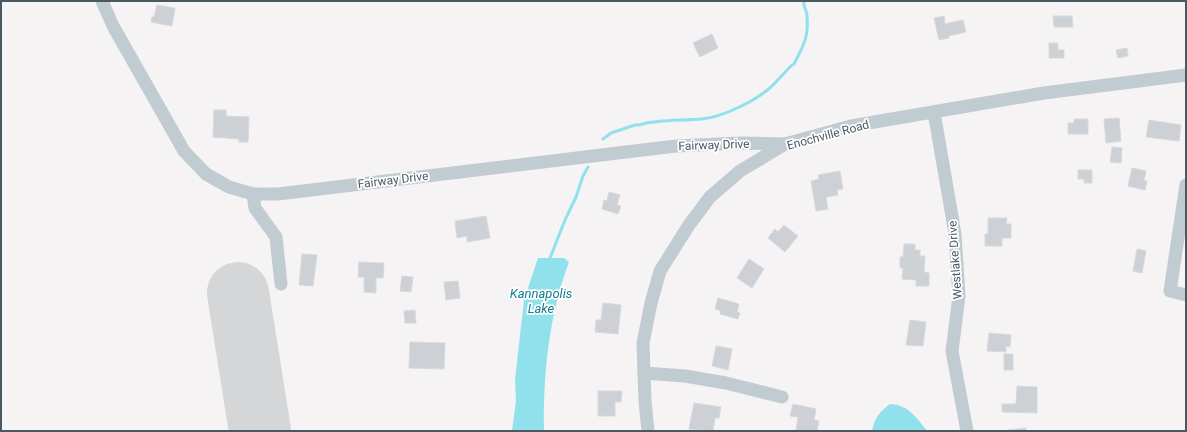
<svg xmlns="http://www.w3.org/2000/svg" width="1187" height="432" font-family="Roboto,sans-serif">
	<style>
		.water { fill: #91e1ed }
		.lines { fill: none; stroke-linecap: round; stroke-linejoin: round }
		.stream { stroke: #91e1ed; stroke-width: 3 }
		.runway { stroke: #d5d6d8; stroke-width: 62 }
		.building { fill: #cdd0d5; stroke: #d7d9de }
		.minor { stroke: #c1cbd2; stroke-width: 13 }
		.labels { text-anchor: middle; stroke-width: 3.5; stroke-linejoin: round; paint-order: stroke }
		.street-label { font-size: 12px; fill: #4a5861; stroke: #fff }
		.water-label { font-size: 13px; font-style: italic; fill: #0e7f91; stroke: #fff }
	</style>
	<rect width="100%" height="100%" fill="#f5f3f3"/>
	<g class="water">
		<path d="M538 258H564L569 262C549 316 543 374 544 431H512L516 401 515 380 524 300Z"/>
		<path d="M890 404C907 404 917 418 927 431H872C874 419 880 411 890 404Z"/>
	</g>
	<g class="lines">
		<g class="stream">
			<path d="M603 139 611 133 635 125H639C659 119 681 121 702 119 723 117 755 101 771 87 778 80 785 72 792 65L794 64C803 46 809 38 807 16 807 11 803 7 804 1"/>
			<path d="M548 260 550 258 565 220 576 197 583 176 588 167"/>
		</g>
		<path class="runway" d="M238 293 260 431"/>
	</g>
	<g class="building">
		<path d="M157 5 175 8 172 26 151 22 152 17H154Z"/>
		<path d="M944 16 945 24 963 20 966 32 949 36V38L939 40 934 18Z"/>
		<path d="M1053 16H1072L1073 27H1054Z"/>
		<path d="M712 34 718 48 700 57 693 43Z"/>
		<path d="M1049 43H1058V50H1064V58H1049Z"/>
		<path d="M1127 48 1128 56 1118 58 1116 50Z"/>
		<path d="M214 110H226V116L249 117 248 142H239V139L213 137Z"/>
		<path d="M1119 118 1121 141 1106 143 1104 119Z"/>
		<path d="M1074 119H1088V134H1068V123H1074Z"/>
		<path d="M1149 120 1181 125 1179 141 1146 137Z"/>
		<path d="M1112 147 1122 148 1121 163 1110 162Z"/>
		<path d="M1132 168 1146 171 1144 181H1147L1145 190 1128 186Z"/>
		<path d="M1078 170H1092V183H1084V179H1078Z"/>
		<path d="M840 171 843 189 837 190 838 195 826 197 828 209 816 211 811 181 819 179 818 175Z"/>
		<path d="M609 192 620 195 617 205 621 206 618 214 602 209 604 200 607 201Z"/>
		<path d="M486 216 490 238 467 242V236L457 238 455 221Z"/>
		<path d="M988 218H1007L1006 224H1011V238H1002V246H985V234H988Z"/>
		<path d="M784 225 798 236 785 252 768 238 775 229 778 232Z"/>
		<path d="M904 244H915V250H920V256H925L924 272 929 273V286H916V280L902 279 903 268H900V257H903Z"/>
		<path d="M1137 249 1146 251 1142 273 1133 271Z"/>
		<path d="M302 254 317 255 313 286 299 285Z"/>
		<path d="M749 259 764 269 752 288 737 278Z"/>
		<path d="M359 262 384 263 383 278H376V293L364 292V277H358Z"/>
		<path d="M402 276 413 277 411 292 400 291Z"/>
		<path d="M458 281 460 298 446 300 444 282Z"/>
		<path d="M718 298 739 304 737 312 740 313 738 319 720 314 721 311 715 309Z"/>
		<path d="M603 303 621 305 618 334 595 332 596 320H601Z"/>
		<path d="M415 310 416 323H405L404 311Z"/>
		<path d="M910 320 926 322 923 346 906 345Z"/>
		<path d="M989 333 1011 335 1010 347 1006 346V352L987 351Z"/>
		<path d="M410 342 445 343 444 369 409 368Z"/>
		<path d="M716 346 732 349 728 370 712 366Z"/>
		<rect x="1004" y="354" width="9" height="16"/>
		<path d="M1017 386 1037 387V413L1002 412V404H1016Z"/>
		<path d="M598 391H622L621 402H615V416H598Z"/>
		<path d="M694 403 721 407 719 418H715L713 431 689 429Z"/>
		<path d="M793 404 816 409 814 420 819 421 817 431H796L798 417 790 416Z"/>
		<path d="M1026 428V431H1008V430Z"/>
	</g>
	<g class="lines">
		<g class="minor">
			<path d="M102 1 113 26 184 151 206 174 229 187 253 194H278L676 146 742 143 785 144"/>
			<path d="M934 112 955 234 959 296 952 351 967 431"/>
			<path d="M1186 185 1170 291 1186 295"/>
			<path d="M253 194 255 208 276 237 281 284"/>
			<path d="M644 373 685 376 726 383 782 397"/>
			<path d="M648 431 645 401 643 343 651 303 660 271 689 225 710 197 740 171 785 144 851 126 1044 93 1186 75"/>
		</g>
	</g>
	<g class="labels">
		<g class="street-label">
			<text transform="translate(828 135) rotate(-15)" y="4">Enochville Road</text>
			<text transform="translate(714 145) rotate(-2)" y="4">Fairway Drive</text>
			<text transform="translate(393 180) rotate(-7)" y="4">Fairway Drive</text>
			<text transform="translate(955 260) rotate(-94)" y="4">Westlake Drive</text>
		</g>
		<g class="water-label">
			<text x="541" y="298">Kannapolis<tspan x="541" dy="15">Lake</tspan></text>
		</g>
	</g>
	<rect width="1187" height="432" fill="none" stroke="#4a5861" stroke-width="4"/>
</svg>
